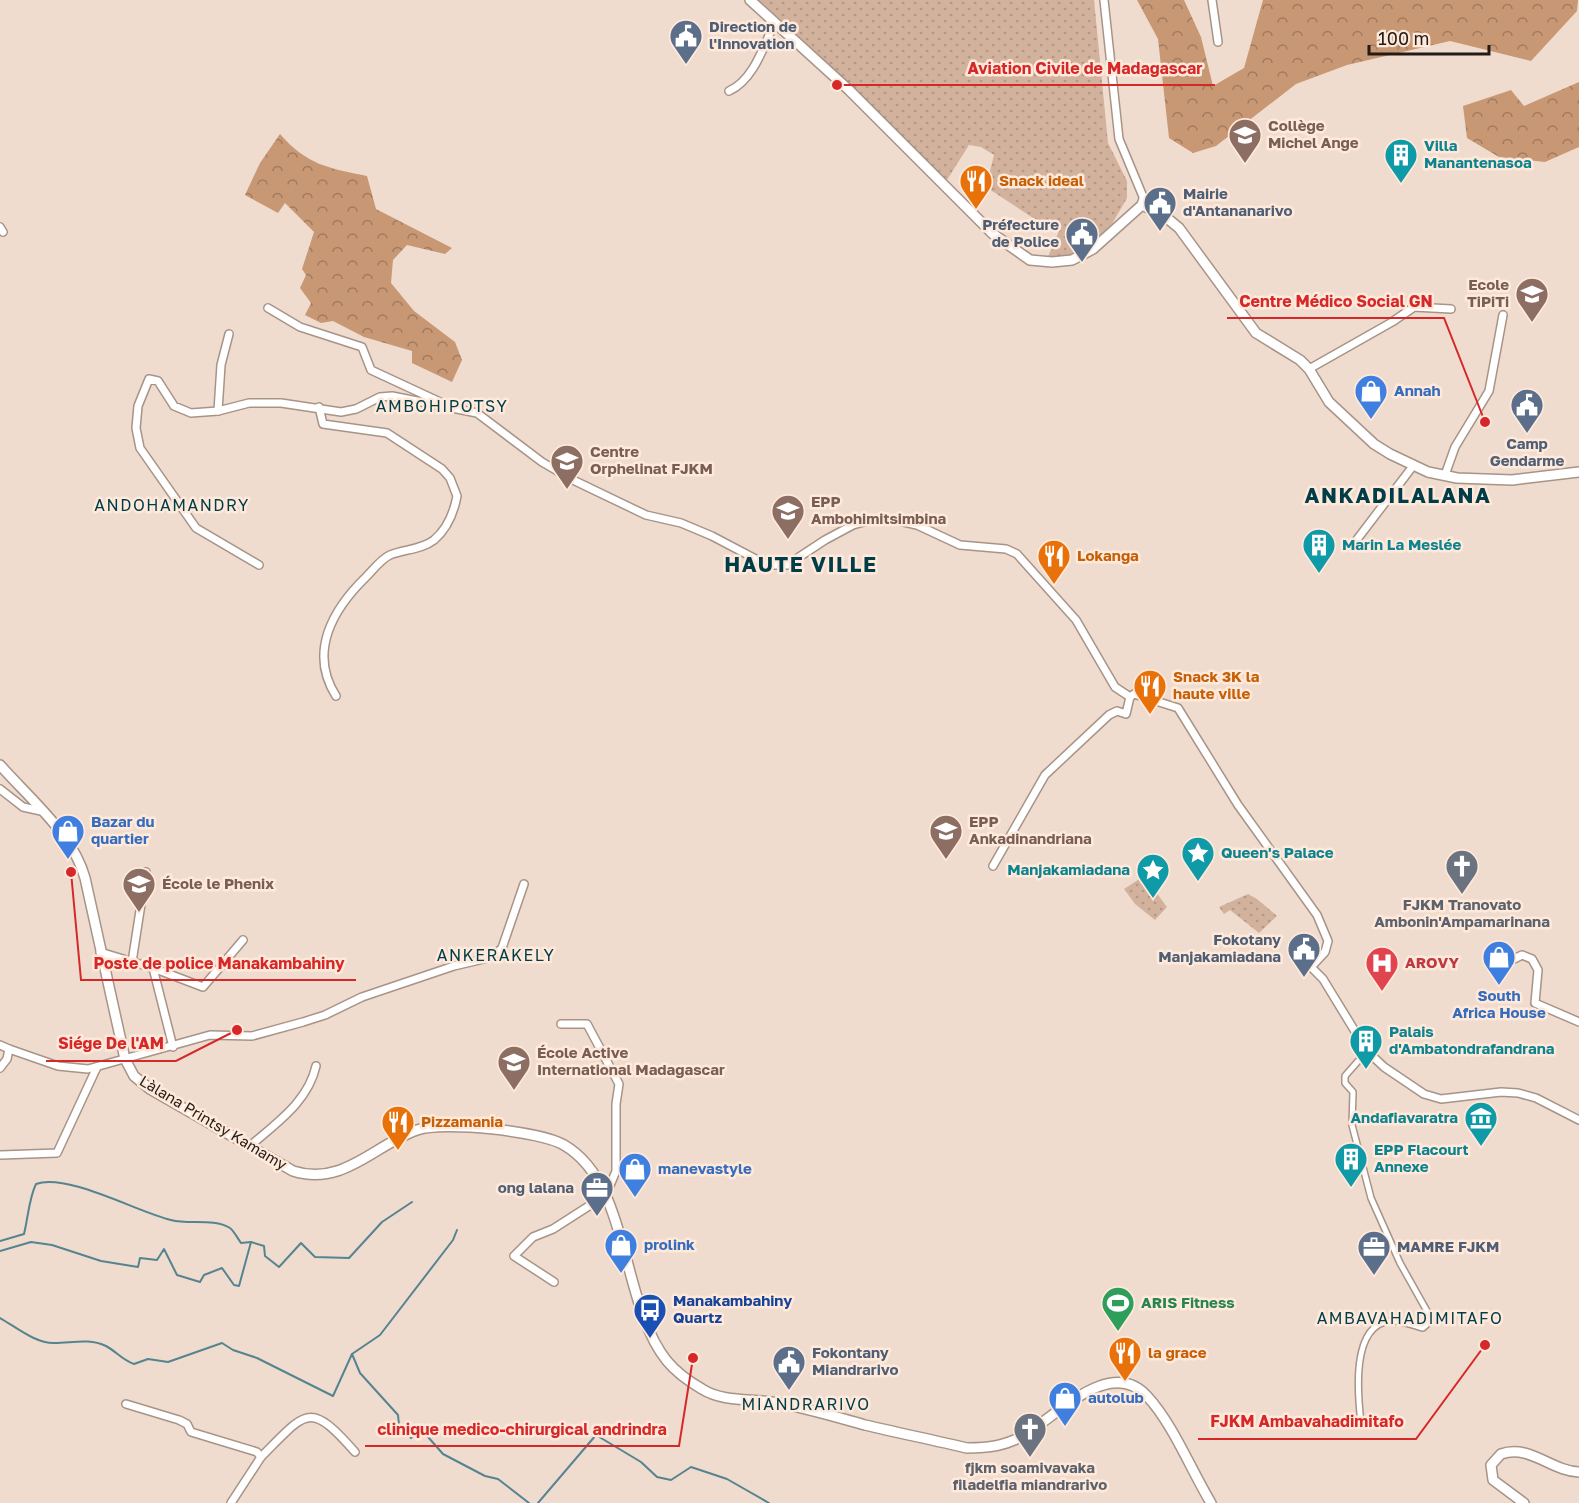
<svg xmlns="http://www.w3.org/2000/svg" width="1579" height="1503" font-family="'Golos Text',sans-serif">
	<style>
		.forest { fill: url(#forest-crowns) }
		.park { fill: url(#park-dots) }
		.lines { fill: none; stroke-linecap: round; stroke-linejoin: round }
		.stream { stroke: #558490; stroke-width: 2 }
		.pedestrian-casing { stroke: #a79487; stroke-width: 8 }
		.minor-casing { stroke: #a79487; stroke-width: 10 }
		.tertiary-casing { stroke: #a79487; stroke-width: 12 }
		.pedestrian { stroke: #fff; stroke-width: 5 }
		.minor { stroke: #fff; stroke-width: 7 }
		.tertiary { stroke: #fff; stroke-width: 9 }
		.labels { text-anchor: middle; stroke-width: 5; stroke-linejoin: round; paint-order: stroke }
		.service-label { font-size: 15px; font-weight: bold; fill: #4e5e75; stroke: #fee9db; text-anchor: start }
		.education-label { font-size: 15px; font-weight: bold; fill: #785e54; stroke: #fee9db; text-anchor: start }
		.culture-label { font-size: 15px; font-weight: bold; fill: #0d838f; stroke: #fee9db; text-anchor: start }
		.food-label { font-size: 15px; font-weight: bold; fill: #c56008; stroke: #fee9db; text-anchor: start }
		.shop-label { font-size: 15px; font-weight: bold; fill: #366cbe; stroke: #fee9db; text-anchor: start }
		.worship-label { font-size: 15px; font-weight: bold; fill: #5b616d; stroke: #fee9db }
		.health-label { font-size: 15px; font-weight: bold; fill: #be3a42; stroke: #fee9db; text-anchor: start }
		.street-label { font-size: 15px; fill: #221b16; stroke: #fee9db }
		.transit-label { font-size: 15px; font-weight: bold; fill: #164399; stroke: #fee9db; text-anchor: start }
		.leisure-label { font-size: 15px; font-weight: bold; fill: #27864d; stroke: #fee9db; text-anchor: start }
		.neighbourhood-label { font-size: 16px; letter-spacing: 1.5px; fill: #003d49; stroke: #fee9db }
		.district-label { font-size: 21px; font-weight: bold; letter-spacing: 1.5px; fill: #003d49; stroke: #fee9db }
		.leader { fill: none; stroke: #d62828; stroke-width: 2 }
		.callout-dot { fill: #d62828; stroke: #fee9db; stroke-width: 2 }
		.callout-label { font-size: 16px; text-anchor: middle; font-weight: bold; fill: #d62828; stroke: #fee9db; stroke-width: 5; stroke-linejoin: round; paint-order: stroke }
	</style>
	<defs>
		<pattern id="forest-crowns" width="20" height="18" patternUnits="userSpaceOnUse" patternTransform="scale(1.5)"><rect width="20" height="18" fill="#c89774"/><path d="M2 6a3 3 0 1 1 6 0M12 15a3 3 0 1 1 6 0" fill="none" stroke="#a27a5e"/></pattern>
		<pattern id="park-dots" width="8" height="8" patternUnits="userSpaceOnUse" patternTransform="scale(1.5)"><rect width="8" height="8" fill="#d2b29d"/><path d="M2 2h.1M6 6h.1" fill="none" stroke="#b49886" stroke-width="1.8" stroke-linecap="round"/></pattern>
	</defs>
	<rect width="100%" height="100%" fill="#f0dcce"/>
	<g class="forest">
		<path d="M1137 0H1184L1201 37 1213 86 1244 68 1263 0H1578L1577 11 1531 61 1450 41 1347 65 1296 84 1216 146 1193 153 1169 138 1158 39Z"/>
		<path d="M1579 82V147L1545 162 1499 157 1467 138 1463 106 1511 90 1524 106Z"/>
		<path d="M280 134C307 165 328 168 367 176L376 209 452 248 445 254 407 245 393 260 391 283 414 311 455 342 462 360 452 382 412 363V351L364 337 333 321 321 323 305 315 311 303 300 288 306 275 302 269 314 232 285 203 278 213 245 195 260 163Z"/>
	</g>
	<g class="park">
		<path d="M752 0H1094L1108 143 1127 181V198L1112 224 1088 247 1067 258 1047 259 1059 231 1033 218 986 187 994 155 981 147 969 145 947 180Z"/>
		<path d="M1144 876 1167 907 1155 920 1135 904 1124 889Z"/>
		<path d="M1248 894 1257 899 1277 916 1259 933 1230 910 1224 914 1219 907Z"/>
	</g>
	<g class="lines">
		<g class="stream">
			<path d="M0 1241 24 1234C28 1218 29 1198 36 1184 68 1173 137 1212 171 1220 189 1225 213 1218 230 1228 234 1231 238 1239 241 1243L251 1242 264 1246 265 1256 279 1267 301 1243 315 1257 349 1258 382 1222 412 1202"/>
			<path d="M0 1251 31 1242 52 1245 101 1261 138 1267 140 1258 157 1260 164 1249 177 1275 200 1282 204 1275 222 1268 234 1285 239 1286 251 1242"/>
			<path d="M0 1318C16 1327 36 1344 55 1343 72 1343 89 1338 106 1346 117 1352 122 1360 134 1364L148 1359 168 1362 222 1343 233 1350 257 1358 333 1396 352 1354 360 1373 398 1415 399 1425 411 1438 421 1429 443 1454 485 1476 498 1479 529 1503"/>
			<path d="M352 1354 380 1335 453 1240 457 1230"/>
			<path d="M538 1503 596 1435 641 1462 657 1477 671 1480 691 1467 727 1479 769 1503"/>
		</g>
		<defs>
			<path id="pedestrian" d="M1361 1423C1358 1397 1350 1324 1391 1321 1402 1320 1413 1326 1423 1328L1432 1320 1400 1263 1371 1198 1352 1125 1353 1092 1345 1083V1076L1367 1051"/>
			<g id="minor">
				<path d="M1104 0 1119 139 1144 199"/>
				<path d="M1212 0 1218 42"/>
				<path d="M729 91C754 80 764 45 775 22"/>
				<path d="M0 227 3 232"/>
				<path d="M268 308 300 327 362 347 371 370 440 402"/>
				<path d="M1309 369 1392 322 1414 307 1451 309"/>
				<path d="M319 407 323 424 387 433 442 469 450 478 457 496C454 512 447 529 434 540 421 550 404 549 390 555 381 559 373 570 366 577 333 609 308 652 336 696"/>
				<path d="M218 411 221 365 229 334"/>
				<path d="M1445 475 1455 447 1489 391 1503 315"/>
				<path d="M1352 546 1413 466"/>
				<path d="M259 565 196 528 140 448 136 428 138 406 149 379 158 381 174 406 191 413 218 411 249 403H281L341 412 356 409 380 397 392 396 477 413 542 462 573 480 646 515 681 523 712 536 767 565H787L825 540 853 525 871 520H895L917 525 960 545 1006 549 1017 554 1076 620 1115 687 1130 697 1134 694 1178 708 1238 805 1317 915 1328 941 1325 952 1311 967 1323 979 1367 1051 1384 1067 1424 1094 1441 1099 1501 1092 1518 1093 1536 1098 1579 1120"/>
				<path d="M0 789 23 807 41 811"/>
				<path d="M993 866 1045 775 1109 715 1117 711 1126 714 1130 697"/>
				<path d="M100 952 153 968"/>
				<path d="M132 962 146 872"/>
				<path d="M1502 965 1522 955 1532 959 1538 970 1535 1003 1579 1022"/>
				<path d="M0 1045 9 1049 7 1059 0 1068"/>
				<path d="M173 1047 153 968 203 987 243 940"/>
				<path d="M9 1049 58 1066 88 1069 210 1035 252 1036 303 1022 325 1015 362 997 454 966 492 957 502 948 524 884"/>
				<path d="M250 1146C276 1123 308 1102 316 1066"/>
				<path d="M1 1155 57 1153 97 1067"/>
				<path d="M554 1282 514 1256 533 1237 553 1229 606 1195 616 1171V1104L619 1084 587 1024H561"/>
				<path d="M126 1404 179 1420 187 1424 191 1432 257 1452 261 1457 231 1503"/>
				<path d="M261 1457C307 1411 309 1400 355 1452"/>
			</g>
			<g id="tertiary">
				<path d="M750 0 849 90 993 234 1030 260 1052 262 1072 260 1093 249 1142 205 1144 199H1149L1152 203 1148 208 1142 205"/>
				<path d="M1151 205 1179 228 1256 333 1300 360 1309 369 1329 402 1374 444 1390 454 1428 472 1457 478 1512 480 1579 472"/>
				<path d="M0 765C30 799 73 834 85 878L125 1059 134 1076 150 1089 293 1171C343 1187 374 1145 417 1130 444 1121 540 1131 564 1145 631 1184 620 1303 667 1361 676 1372 690 1382 702 1389 724 1403 754 1398 778 1403 807 1408 836 1417 865 1425 899 1433 933 1440 967 1448 988 1448 1006 1446 1024 1435 1057 1416 1110 1356 1147 1396 1173 1424 1191 1470 1211 1503"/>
				<path d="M1524 1503 1493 1480 1491 1465 1501 1454C1530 1444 1551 1471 1579 1472"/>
			</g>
		</defs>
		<use href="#pedestrian" class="pedestrian-casing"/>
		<use href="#minor" class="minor-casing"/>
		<use href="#tertiary" class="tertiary-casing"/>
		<use href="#pedestrian" class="pedestrian"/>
		<use href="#minor" class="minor"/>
		<use href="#tertiary" class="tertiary"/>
	</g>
	<defs>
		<symbol id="civic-pin" viewBox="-11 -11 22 30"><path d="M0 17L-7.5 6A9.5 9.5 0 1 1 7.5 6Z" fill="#5c6f8a" stroke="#fee9db"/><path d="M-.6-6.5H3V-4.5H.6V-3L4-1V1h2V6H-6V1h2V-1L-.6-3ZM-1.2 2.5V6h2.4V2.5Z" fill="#fff"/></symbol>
		<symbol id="school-pin" viewBox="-11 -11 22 30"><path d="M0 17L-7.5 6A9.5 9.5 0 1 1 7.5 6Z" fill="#8d6e63" stroke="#fee9db"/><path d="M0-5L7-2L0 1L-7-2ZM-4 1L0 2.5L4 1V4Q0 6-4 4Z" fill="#fff"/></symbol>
		<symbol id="building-pin" viewBox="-11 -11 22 30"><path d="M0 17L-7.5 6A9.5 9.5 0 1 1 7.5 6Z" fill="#0f9aa8" stroke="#fee9db"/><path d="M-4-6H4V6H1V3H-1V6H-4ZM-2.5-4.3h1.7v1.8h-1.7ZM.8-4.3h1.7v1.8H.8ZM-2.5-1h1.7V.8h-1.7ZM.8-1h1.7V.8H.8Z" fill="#fff"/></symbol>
		<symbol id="restaurant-pin" viewBox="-11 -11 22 30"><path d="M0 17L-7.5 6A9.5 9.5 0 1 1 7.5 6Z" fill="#e8710a" stroke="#fee9db"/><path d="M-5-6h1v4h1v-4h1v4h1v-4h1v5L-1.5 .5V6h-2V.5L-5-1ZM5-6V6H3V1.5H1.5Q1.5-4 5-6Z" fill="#fff"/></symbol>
		<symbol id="shop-pin" viewBox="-11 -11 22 30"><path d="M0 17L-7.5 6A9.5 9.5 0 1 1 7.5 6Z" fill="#3f7fe0" stroke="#fee9db"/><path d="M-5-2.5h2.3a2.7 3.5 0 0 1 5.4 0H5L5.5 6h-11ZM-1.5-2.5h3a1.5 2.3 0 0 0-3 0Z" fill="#fff"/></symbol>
		<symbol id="sight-pin" viewBox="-11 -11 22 30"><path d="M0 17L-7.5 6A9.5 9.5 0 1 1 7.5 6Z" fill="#0f9aa8" stroke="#fee9db"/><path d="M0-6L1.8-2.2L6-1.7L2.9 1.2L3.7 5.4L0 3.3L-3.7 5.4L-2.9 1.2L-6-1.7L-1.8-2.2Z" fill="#fff"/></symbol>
		<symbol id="church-pin" viewBox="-11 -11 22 30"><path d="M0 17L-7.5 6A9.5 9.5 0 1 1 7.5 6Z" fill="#6b7280" stroke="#fee9db"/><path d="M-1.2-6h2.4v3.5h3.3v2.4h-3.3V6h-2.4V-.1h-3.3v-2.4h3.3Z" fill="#fff"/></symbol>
		<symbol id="hospital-pin" viewBox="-11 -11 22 30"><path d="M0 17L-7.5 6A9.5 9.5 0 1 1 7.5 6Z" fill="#e0444e" stroke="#fee9db"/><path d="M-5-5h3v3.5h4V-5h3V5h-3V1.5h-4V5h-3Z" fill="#fff"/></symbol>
		<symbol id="museum-pin" viewBox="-11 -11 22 30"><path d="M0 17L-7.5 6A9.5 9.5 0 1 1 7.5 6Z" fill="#0f9aa8" stroke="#fee9db"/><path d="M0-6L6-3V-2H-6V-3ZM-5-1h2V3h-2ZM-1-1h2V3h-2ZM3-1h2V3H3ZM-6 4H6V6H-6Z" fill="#fff"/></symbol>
		<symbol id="office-pin" viewBox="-11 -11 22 30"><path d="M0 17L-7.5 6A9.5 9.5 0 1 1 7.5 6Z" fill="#5c6f8a" stroke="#fee9db"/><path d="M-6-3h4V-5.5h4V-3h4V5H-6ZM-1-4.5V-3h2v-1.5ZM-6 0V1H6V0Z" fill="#fff"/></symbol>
		<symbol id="stadium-pin" viewBox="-11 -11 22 30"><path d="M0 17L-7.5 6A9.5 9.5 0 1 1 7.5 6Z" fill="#2e9e5b" stroke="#fee9db"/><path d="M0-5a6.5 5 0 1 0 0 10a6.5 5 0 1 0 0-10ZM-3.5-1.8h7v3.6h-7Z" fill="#fff"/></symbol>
		<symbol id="bus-pin" viewBox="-11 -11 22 30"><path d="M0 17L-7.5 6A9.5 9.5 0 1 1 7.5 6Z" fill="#1a4fb4" stroke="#fee9db"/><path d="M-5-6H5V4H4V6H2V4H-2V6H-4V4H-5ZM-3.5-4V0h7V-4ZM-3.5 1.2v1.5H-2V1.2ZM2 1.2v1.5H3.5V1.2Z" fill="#fff"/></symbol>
	</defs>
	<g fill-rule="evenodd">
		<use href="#civic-pin" x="667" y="17" width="38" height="52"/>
		<use href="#school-pin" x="1226" y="116" width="38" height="52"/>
		<use href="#building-pin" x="1382" y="136" width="38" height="52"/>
		<use href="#restaurant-pin" x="957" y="162" width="38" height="52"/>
		<use href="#civic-pin" x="1141" y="184" width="38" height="52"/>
		<use href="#civic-pin" x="1063" y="215" width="38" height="52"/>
		<use href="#school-pin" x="1513" y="275" width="38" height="52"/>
		<use href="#shop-pin" x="1352" y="372" width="38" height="52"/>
		<use href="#civic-pin" x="1508" y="386" width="38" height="52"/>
		<use href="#school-pin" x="548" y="442" width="38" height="52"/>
		<use href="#school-pin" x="769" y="492" width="38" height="52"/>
		<use href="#building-pin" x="1300" y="526" width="38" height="52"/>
		<use href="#restaurant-pin" x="1035" y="537" width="38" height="52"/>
		<use href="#restaurant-pin" x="1131" y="667" width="38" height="52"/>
		<use href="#shop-pin" x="49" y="812" width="38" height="52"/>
		<use href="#school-pin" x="927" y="812" width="38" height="52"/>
		<use href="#sight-pin" x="1179" y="834" width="38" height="52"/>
		<use href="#church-pin" x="1443" y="847" width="38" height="52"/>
		<use href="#sight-pin" x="1134" y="851" width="38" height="52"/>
		<use href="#school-pin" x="120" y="865" width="38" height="52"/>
		<use href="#civic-pin" x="1285" y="930" width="38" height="52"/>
		<use href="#shop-pin" x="1480" y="938" width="38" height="52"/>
		<use href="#hospital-pin" x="1363" y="944" width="38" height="52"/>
		<use href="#building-pin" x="1347" y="1022" width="38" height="52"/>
		<use href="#school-pin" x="495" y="1043" width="38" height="52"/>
		<use href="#museum-pin" x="1462" y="1099" width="38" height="52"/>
		<use href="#restaurant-pin" x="379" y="1103" width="38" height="52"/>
		<use href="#building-pin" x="1332" y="1140" width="38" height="52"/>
		<use href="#shop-pin" x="616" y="1150" width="38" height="52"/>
		<use href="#office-pin" x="578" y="1169" width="38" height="52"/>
		<use href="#shop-pin" x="602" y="1226" width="38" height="52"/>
		<use href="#office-pin" x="1355" y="1228" width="38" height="52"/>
		<use href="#stadium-pin" x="1099" y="1284" width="38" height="52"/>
		<use href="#bus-pin" x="631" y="1291" width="38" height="52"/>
		<use href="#restaurant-pin" x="1106" y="1334" width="38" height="52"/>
		<use href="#civic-pin" x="770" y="1343" width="38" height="52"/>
		<use href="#shop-pin" x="1046" y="1379" width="38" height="52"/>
		<use href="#church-pin" x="1011" y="1410" width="38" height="52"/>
	</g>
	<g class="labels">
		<g class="service-label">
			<text x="709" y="32">Direction de<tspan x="709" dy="17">l'Innovation</tspan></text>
			<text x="1183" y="199">Mairie<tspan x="1183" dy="17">d'Antananarivo</tspan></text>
			<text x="1059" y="230" text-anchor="end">Préfecture<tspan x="1059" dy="17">de Police</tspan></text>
			<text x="1527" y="449" text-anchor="middle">Camp<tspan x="1527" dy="17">Gendarme</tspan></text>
			<text x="1281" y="945" text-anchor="end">Fokotany<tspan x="1281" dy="17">Manjakamiadana</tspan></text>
			<text x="574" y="1193" text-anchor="end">ong lalana</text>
			<text x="1397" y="1252">MAMRE FJKM</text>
			<text x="812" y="1358">Fokontany<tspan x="812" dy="17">Miandrarivo</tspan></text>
		</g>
		<g class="education-label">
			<text x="1268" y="131">Collège<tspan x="1268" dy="17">Michel Ange</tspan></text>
			<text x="1509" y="290" text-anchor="end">Ecole<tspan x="1509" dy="17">TiPiTi</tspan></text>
			<text x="590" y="457">Centre<tspan x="590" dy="17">Orphelinat FJKM</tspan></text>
			<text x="811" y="507">EPP<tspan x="811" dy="17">Ambohimitsimbina</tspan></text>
			<text x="969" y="827">EPP<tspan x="969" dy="17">Ankadinandriana</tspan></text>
			<text x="162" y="889">École le Phenix</text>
			<text x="537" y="1058">École Active<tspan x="537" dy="17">International Madagascar</tspan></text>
		</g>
		<g class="culture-label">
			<text x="1424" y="151">Villa<tspan x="1424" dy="17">Manantenasoa</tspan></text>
			<text x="1342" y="550">Marin La Meslée</text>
			<text x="1221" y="858">Queen's Palace</text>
			<text x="1130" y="875" text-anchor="end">Manjakamiadana</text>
			<text x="1389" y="1037">Palais<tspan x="1389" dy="17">d'Ambatondrafandrana</tspan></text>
			<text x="1458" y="1123" text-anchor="end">Andafiavaratra</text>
			<text x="1374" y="1155">EPP Flacourt<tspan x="1374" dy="17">Annexe</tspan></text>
		</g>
		<g class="food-label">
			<text x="999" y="186">Snack ideal</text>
			<text x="1077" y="561">Lokanga</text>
			<text x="1173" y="682">Snack 3K la<tspan x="1173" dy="17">haute ville</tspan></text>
			<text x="421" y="1127">Pizzamania</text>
			<text x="1148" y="1358">la grace</text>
		</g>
		<g class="shop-label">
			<text x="1394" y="396">Annah</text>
			<text x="91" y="827">Bazar du<tspan x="91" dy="17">quartier</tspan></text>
			<text x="1499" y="1001" text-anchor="middle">South<tspan x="1499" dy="17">Africa House</tspan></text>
			<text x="658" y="1174">manevastyle</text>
			<text x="644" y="1250">prolink</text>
			<text x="1088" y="1403">autolub</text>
		</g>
		<g class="worship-label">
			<text x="1462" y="910">FJKM Tranovato<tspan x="1462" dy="17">Ambonin'Ampamarinana</tspan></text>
			<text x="1030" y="1473">fjkm soamivavaka<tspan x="1030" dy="17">filadelfia miandrarivo</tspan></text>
		</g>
		<g class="health-label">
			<text x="1405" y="968">AROVY</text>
		</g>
		<g class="street-label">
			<text transform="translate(213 1123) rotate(31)" y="5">Làlana Printsy Kamamy</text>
		</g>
		<g class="transit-label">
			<text x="673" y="1306">Manakambahiny<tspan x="673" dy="17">Quartz</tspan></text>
		</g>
		<g class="leisure-label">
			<text x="1141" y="1308">ARIS Fitness</text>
		</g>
		<g class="neighbourhood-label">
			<text x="442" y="412">AMBOHIPOTSY</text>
			<text x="172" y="511">ANDOHAMANDRY</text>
			<text x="496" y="961">ANKERAKELY</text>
			<text x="1410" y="1324">AMBAVAHADIMITAFO</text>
			<text x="806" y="1410">MIANDRARIVO</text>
		</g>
		<g class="district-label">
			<text x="1398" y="503">ANKADILALANA</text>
			<text x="801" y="572">HAUTE VILLE</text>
		</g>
	</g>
	<path class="leader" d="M837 85L956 85H1215M1485 422L1444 318H1227M71 872L81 980H356M237 1030L176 1061H46M1485 1345L1416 1439H1198M693 1358L679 1446H365"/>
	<g class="callout-dot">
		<circle cx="837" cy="85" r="6"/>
		<circle cx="1485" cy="422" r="6"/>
		<circle cx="71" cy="872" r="6"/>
		<circle cx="237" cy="1030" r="6"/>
		<circle cx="1485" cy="1345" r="6"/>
		<circle cx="693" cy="1358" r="6"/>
	</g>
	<g class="callout-label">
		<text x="1085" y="74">Aviation Civile de Madagascar</text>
		<text x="1336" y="307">Centre Médico Social GN</text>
		<text x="219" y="969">Poste de police Manakambahiny</text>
		<text x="111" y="1049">Siége De l'AM</text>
		<text x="1307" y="1427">FJKM Ambavahadimitafo</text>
		<text x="522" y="1435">clinique medico-chirurgical andrindra</text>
	</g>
	<path d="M1369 45v9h120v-9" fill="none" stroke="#221b16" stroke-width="3"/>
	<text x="1378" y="45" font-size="18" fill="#221b16" stroke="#fee9db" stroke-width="4.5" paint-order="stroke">100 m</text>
</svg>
